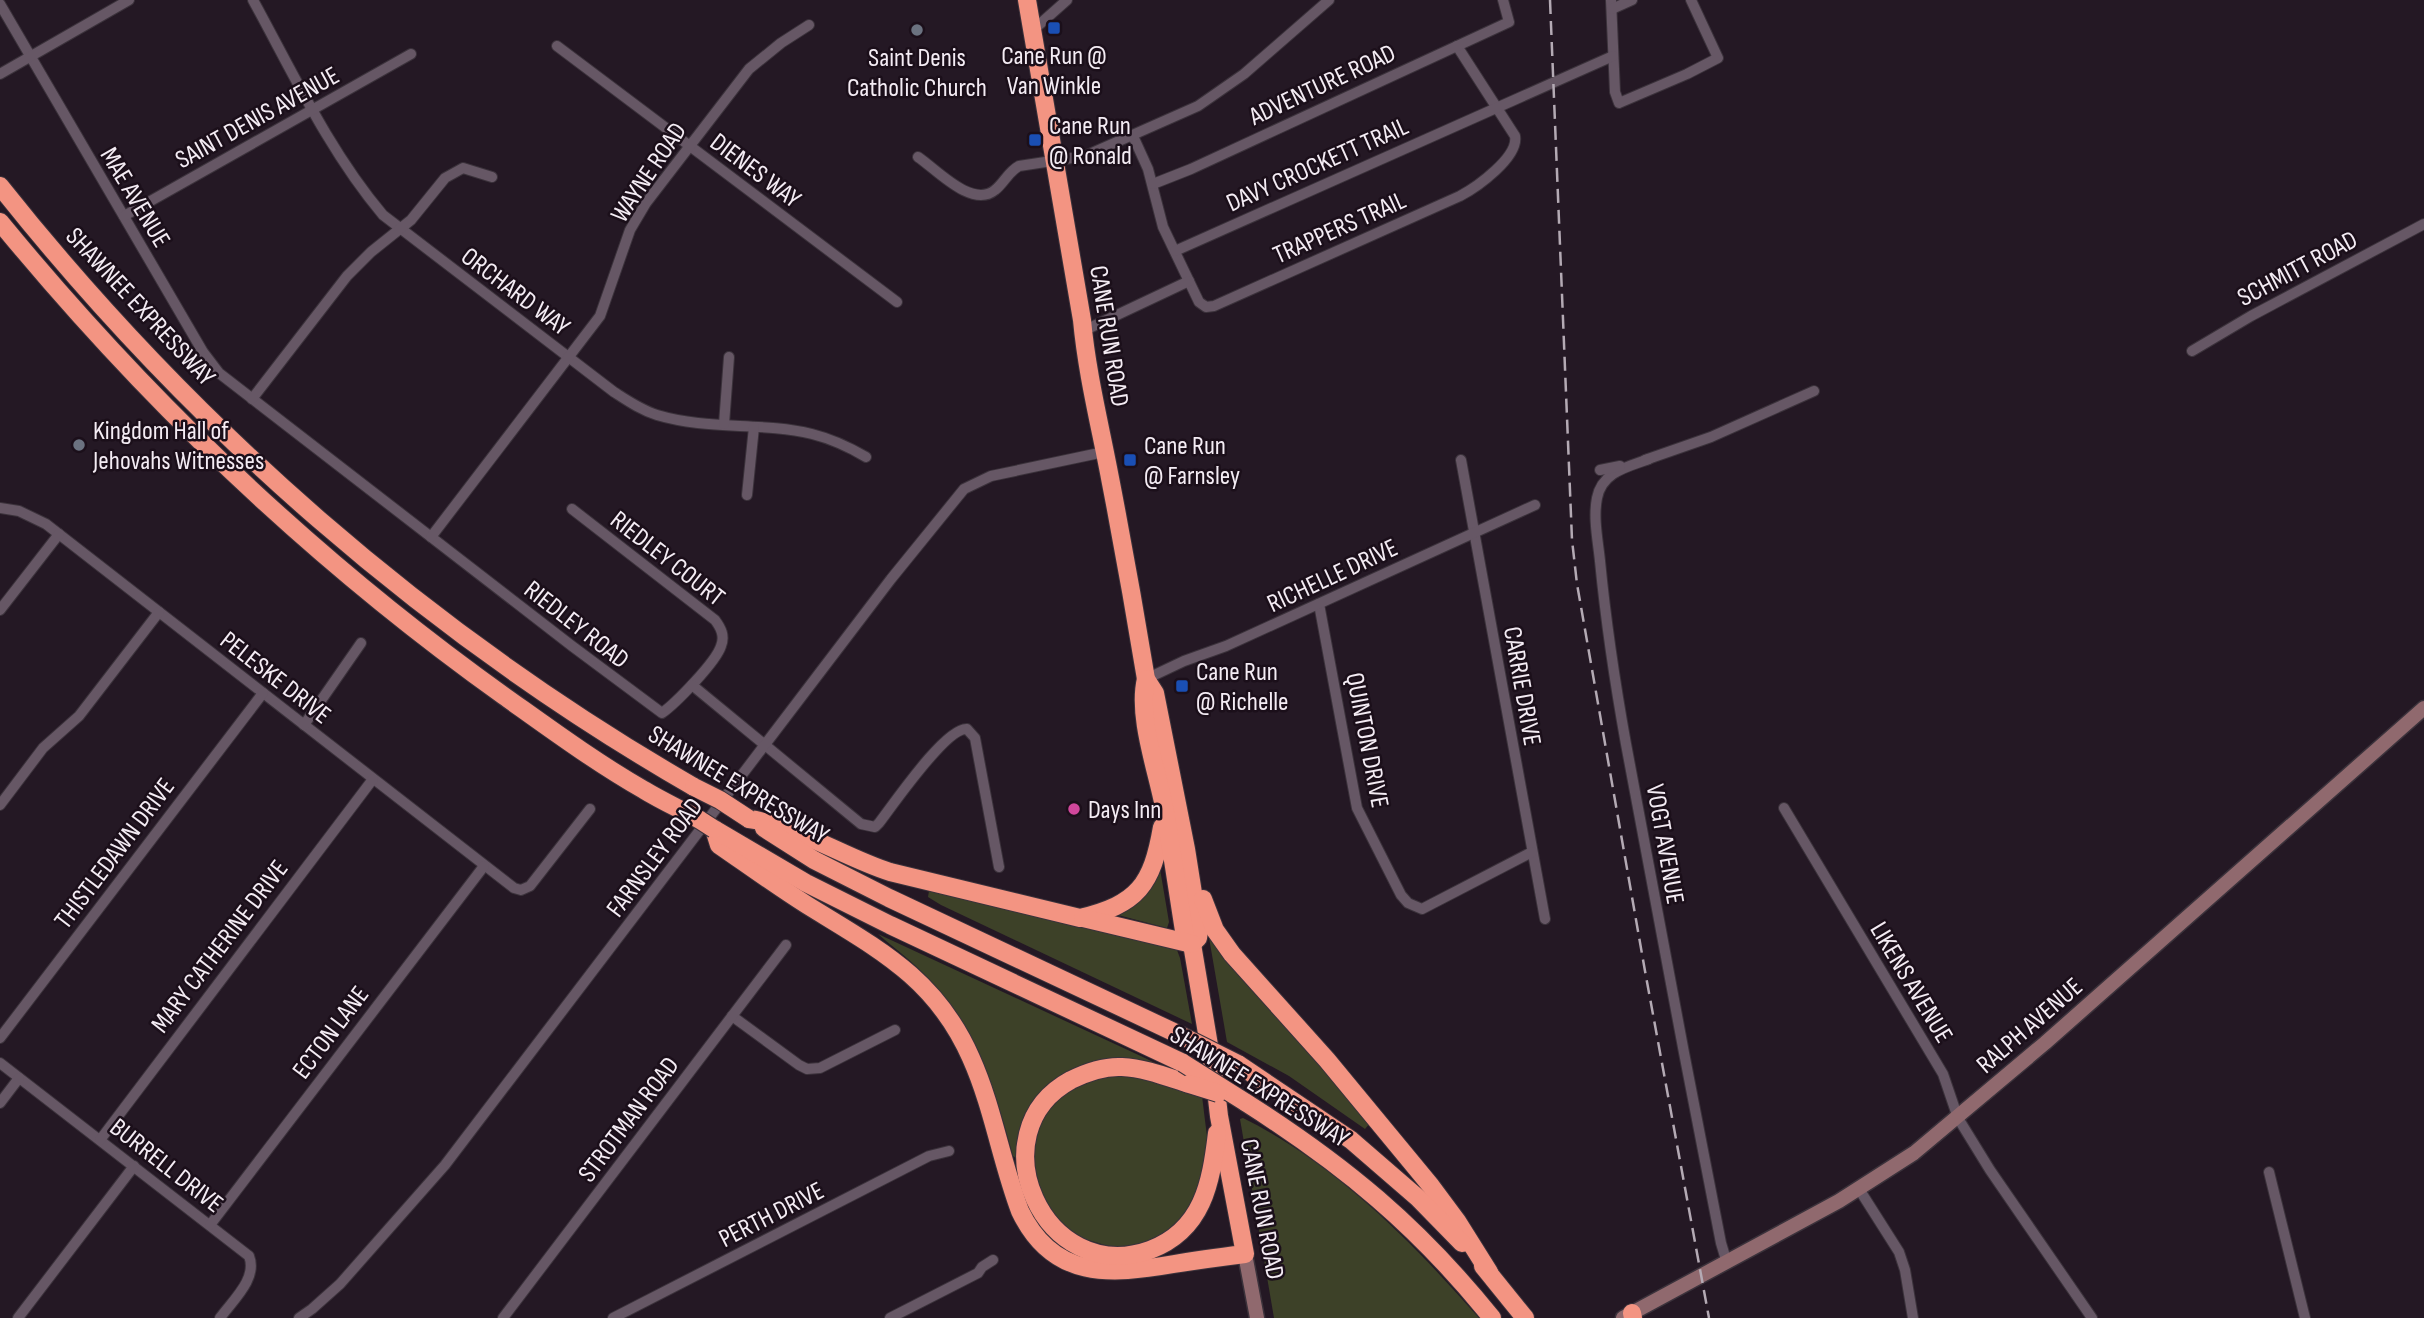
<svg xmlns="http://www.w3.org/2000/svg" width="2424" height="1318" font-family="'Sofia Sans Condensed',sans-serif">
	<style>
		.green { fill: #3d4128 }
		.lines { fill: none; stroke-linecap: round; stroke-linejoin: round }
		.street-casing { stroke: #3b323b; stroke-width: 12 }
		.secondary-casing { stroke: #3b323b; stroke-width: 17 }
		.highway-casing { stroke: #3b323b; stroke-width: 20 }
		.street { stroke: #665765; stroke-width: 10 }
		.secondary { stroke: #90696e; stroke-width: 14 }
		.highway { stroke: #f39482; stroke-width: 18 }
		.rail { stroke: #b4aab4; stroke-width: 2.5; stroke-dasharray: 14 7; stroke-linecap: butt }
		.highway-bridge-casing { stroke: #3b323b; stroke-width: 20; stroke-linecap: butt }
		.highway-bridge { stroke: #f39482; stroke-width: 18 }
		.transit-dot { fill: #1a4fb4; stroke: #1b0f1a; stroke-width: 2.5 }
		.worship-dot { fill: #6b7280; stroke: #1b0f1a; stroke-width: 2.5 }
		.hotel-dot { fill: #d1479c; stroke: #1b0f1a; stroke-width: 2.5 }
		.labels { text-anchor: middle; stroke-width: 5; stroke-linejoin: round; paint-order: stroke }
		.poi-label { font-size: 26px; fill: #f4ecf4; stroke: #1b0f1a; text-anchor: start }
		.street-label { font-size: 26px; fill: #f4ecf4; stroke: #1b0f1a }
	</style>
	<rect width="100%" height="100%" fill="#241824"/>
	<g class="green">
		<path d="M1160 869 1169 922 1167 928 1118 915C1138 903 1151 890 1160 869Z"/>
		<path d="M929 891 1171 947 1177 950 1180 958 1192 1024 941 905 928 897Z"/>
		<path d="M1207 926 1371 1122 1365 1129 1289 1076 1227 1042Z"/>
		<path d="M878 934 1145 1058 1157 1064 1066 1076 1017 1159 1013 1156C995 1090 976 1027 927 977 912 961 894 948 878 934Z"/>
		<path d="M1126 1072 1202 1096 1209 1153 1190 1211 1164 1235 1140 1245 1115 1248 1078 1237 1052 1216 1037 1188 1033 1147 1042 1120 1053 1103 1081 1080Z"/>
		<path d="M1243 1118C1336 1164 1411 1241 1479 1318H1274L1240 1119Z"/>
	</g>
	<g class="lines">
		<defs>
			<g id="street">
				<path d="M253 0C293 73 329 151 383 215L614 392C628 401 641 410 657 415 707 430 761 422 812 434 832 439 849 447 866 457"/>
				<path d="M1611 0 1615 92 1619 103 1687 74 1718 58 1691 0"/>
				<path d="M0 4 203 352 219 373 572 646 662 713C676 703 716 662 721 646 725 636 721 628 715 620L572 509"/>
				<path d="M1612 9 1632 0"/>
				<path d="M1032 31 1067 0"/>
				<path d="M557 46 897 302"/>
				<path d="M0 74 129 0"/>
				<path d="M1133 136 1148 169 1163 227 1199 302 1206 307 1214 306 1460 196C1477 187 1519 157 1515 136L1457 46"/>
				<path d="M918 157C936 169 972 209 995 190 1004 183 1008 172 1019 166L1085 156 1198 106 1244 74 1329 0"/>
				<path d="M1153 184 1191 169 1509 22 1503 0"/>
				<path d="M124 216 411 54"/>
				<path d="M1175 251 1613 56"/>
				<path d="M1083 331 1189 281"/>
				<path d="M2192 351 2251 316 2424 224"/>
				<path d="M252 399 347 276 371 252 411 220 445 178 463 168 492 177"/>
				<path d="M724 424 729 357"/>
				<path d="M1649 459C1627 467 1602 472 1597 498 1593 518 1598 541 1600 561 1606 623 1615 683 1626 744 1657 910 1688 1077 1721 1243L1727 1263"/>
				<path d="M1461 460 1545 919"/>
				<path d="M1645 460 1711 437 1814 391"/>
				<path d="M1600 470 1620 466"/>
				<path d="M747 495 754 427"/>
				<path d="M0 508 19 511 46 524 514 888 521 890 530 886 590 809"/>
				<path d="M431 537 600 316 630 230 646 203 749 69 781 43 809 25"/>
				<path d="M1319 604 1357 808 1401 895 1408 903 1422 909 1532 852"/>
				<path d="M0 610 59 534"/>
				<path d="M1146 679 1184 661 1226 646 1535 505"/>
				<path d="M692 685 861 824 875 827 879 823C893 805 946 727 967 729L975 738 999 867"/>
				<path d="M304 725 361 643"/>
				<path d="M0 805 43 748 79 716 159 612"/>
				<path d="M1784 808 1943 1074 1958 1118 1990 1170 2092 1318"/>
				<path d="M732 1016 799 1065 807 1069 820 1068 895 1030"/>
				<path d="M0 1038 263 693"/>
				<path d="M0 1063 249 1256C258 1279 232 1301 220 1318"/>
				<path d="M0 1103 19 1078"/>
				<path d="M100 1140 373 779"/>
				<path d="M2269 1172 2305 1318"/>
				<path d="M1859 1189 1899 1252 1905 1270 1913 1318"/>
				<path d="M210 1225 484 866"/>
				<path d="M18 1318 134 1166"/>
				<path d="M299 1318 312 1309 340 1284 445 1165 891 579 964 489 991 476 1104 452"/>
				<path d="M503 1318 786 945"/>
				<path d="M613 1318 929 1156 949 1151"/>
				<path d="M890 1318 978 1273 982 1267 993 1260"/>
			</g>
			<g id="secondary">
				<path d="M1245 1254 1257 1318"/>
				<path d="M1623 1318 1839 1201 1914 1153 2045 1043 2424 708"/>
			</g>
			<g id="highway">
				<path d="M1027 0 1082 320C1087 374 1100 425 1110 478 1123 545 1135 612 1146 679L1155 693 1186 849 1199 931 1198 938 1192 944"/>
				<path d="M0 186C192 428 427 633 694 787"/>
				<path d="M0 222C147 401 315 561 504 696 549 728 595 762 644 790 662 801 682 810 700 820"/>
				<path d="M749 819C798 826 843 857 890 872L1080 918C1138 904 1152 885 1162 827"/>
				<path d="M764 828 814 860 889 898 1180 1035"/>
				<path d="M714 829 719 845C748 865 777 886 807 905 878 949 936 978 971 1058 993 1107 1001 1161 1020 1211 1053 1280 1110 1275 1174 1264 1198 1260 1221 1257 1245 1254L1219 1116 1215 1081 1192 944 1185 937C1178 894 1172 850 1164 807 1157 770 1137 716 1146 679"/>
				<path d="M714 829 806 883 890 925 1183 1063"/>
				<path d="M1203 899 1215 930 1232 954 1327 1060 1431 1186 1457 1221 1489 1272"/>
				<path d="M1083 918 1192 944"/>
				<path d="M1238 1064 1351 1140 1418 1198 1462 1243"/>
				<path d="M1189 1084C1167 1077 1145 1068 1122 1067 1104 1066 1087 1072 1071 1080 975 1132 1044 1288 1150 1250 1203 1230 1211 1183 1217 1133"/>
				<path d="M1245 1102C1344 1165 1418 1226 1492 1318"/>
				<path d="M1483 1266 1525 1318"/>
				<path d="M1632 1313 1633 1318"/>
			</g>
		</defs>
		<use href="#street" class="street-casing"/>
		<use href="#secondary" class="secondary-casing"/>
		<use href="#highway" class="highway-casing"/>
		<use href="#street" class="street"/>
		<use href="#secondary" class="secondary"/>
		<use href="#highway" class="highway"/>
		<path class="rail" d="M1550 0 1572 540 1577 584 1645 971 1709 1318"/>
		<defs>
			<g id="highway-bridge">
				<path d="M694 787 720 800 749 819"/>
				<path d="M700 820 714 829"/>
				<path d="M1180 1035 1238 1064"/>
				<path d="M1183 1063 1245 1102"/>
				<path d="M1189 1084 1218 1093"/>
			</g>
		</defs>
		<use href="#highway-bridge" class="highway-bridge-casing"/>
		<use href="#highway-bridge" class="highway-bridge"/>
	</g>
	<g class="transit-dot">
		<rect x="1047" y="21" width="14" height="14" rx="3.5"/>
		<rect x="1028" y="133" width="14" height="14" rx="3.5"/>
		<rect x="1123" y="453" width="14" height="14" rx="3.5"/>
		<rect x="1175" y="679" width="14" height="14" rx="3.5"/>
	</g>
	<g class="worship-dot">
		<circle cx="917" cy="30" r="7"/>
		<circle cx="79" cy="445" r="7"/>
	</g>
	<circle class="hotel-dot" cx="1074" cy="809" r="7"/>
	<g class="labels">
		<g class="poi-label">
			<text x="1054" y="64" text-anchor="middle">Cane Run @<tspan x="1054" dy="30">Van Winkle</tspan></text>
			<text x="917" y="66" text-anchor="middle">Saint Denis<tspan x="917" dy="30">Catholic Church</tspan></text>
			<text x="1049" y="134">Cane Run<tspan x="1049" dy="30">@ Ronald</tspan></text>
			<text x="93" y="439">Kingdom Hall of<tspan x="93" dy="30">Jehovahs Witnesses</tspan></text>
			<text x="1144" y="454">Cane Run<tspan x="1144" dy="30">@ Farnsley</tspan></text>
			<text x="1196" y="680">Cane Run<tspan x="1196" dy="30">@ Richelle</tspan></text>
			<text x="1088" y="818">Days Inn</text>
		</g>
		<g class="street-label">
			<text transform="translate(1322 84) rotate(-25)" y="9">ADVENTURE ROAD</text>
			<text transform="translate(257 117) rotate(-29)" y="9">SAINT DENIS AVENUE</text>
			<text transform="translate(1317 164) rotate(-24)" y="9">DAVY CROCKETT TRAIL</text>
			<text transform="translate(756 170) rotate(37)" y="9">DIENES WAY</text>
			<text transform="translate(648 172) rotate(-56)" y="9">WAYNE ROAD</text>
			<text transform="translate(136 197) rotate(59)" y="9">MAE AVENUE</text>
			<text transform="translate(1339 227) rotate(-24)" y="9">TRAPPERS TRAIL</text>
			<text transform="translate(2297 268) rotate(-28)" y="9">SCHMITT ROAD</text>
			<text transform="translate(516 291) rotate(37)" y="9">ORCHARD WAY</text>
			<text transform="translate(141 306) rotate(47)" y="9">SHAWNEE EXPRESSWAY</text>
			<text transform="translate(1110 336) rotate(81)" y="9">CANE RUN ROAD</text>
			<text transform="translate(668 558) rotate(38)" y="9">RIEDLEY COURT</text>
			<text transform="translate(1332 575) rotate(-25)" y="9">RICHELLE DRIVE</text>
			<text transform="translate(577 624) rotate(38)" y="9">RIEDLEY ROAD</text>
			<text transform="translate(276 677) rotate(38)" y="9">PELESKE DRIVE</text>
			<text transform="translate(1523 686) rotate(80)" y="9">CARRIE DRIVE</text>
			<text transform="translate(1368 740) rotate(79)" y="9">QUINTON DRIVE</text>
			<text transform="translate(739 784) rotate(31)" y="9">SHAWNEE EXPRESSWAY</text>
			<text transform="translate(1666 844) rotate(80)" y="9">VOGT AVENUE</text>
			<text transform="translate(114 853) rotate(-53)" y="9">THISTLEDAWN DRIVE</text>
			<text transform="translate(654 857) rotate(-53)" y="9">FARNSLEY ROAD</text>
			<text transform="translate(219 946) rotate(-53)" y="9">MARY CATHERINE DRIVE</text>
			<text transform="translate(1912 982) rotate(59)" y="9">LIKENS AVENUE</text>
			<text transform="translate(2029 1025) rotate(-41)" y="9">RALPH AVENUE</text>
			<text transform="translate(330 1032) rotate(-53)" y="9">ECTON LANE</text>
			<text transform="translate(1260 1086) rotate(32)" y="9">SHAWNEE EXPRESSWAY</text>
			<text transform="translate(628 1119) rotate(-53)" y="9">STROTMAN ROAD</text>
			<text transform="translate(167 1165) rotate(38)" y="9">BURRELL DRIVE</text>
			<text transform="translate(1263 1209) rotate(79)" y="9">CANE RUN ROAD</text>
			<text transform="translate(771 1214) rotate(-27)" y="9">PERTH DRIVE</text>
		</g>
	</g>
</svg>
